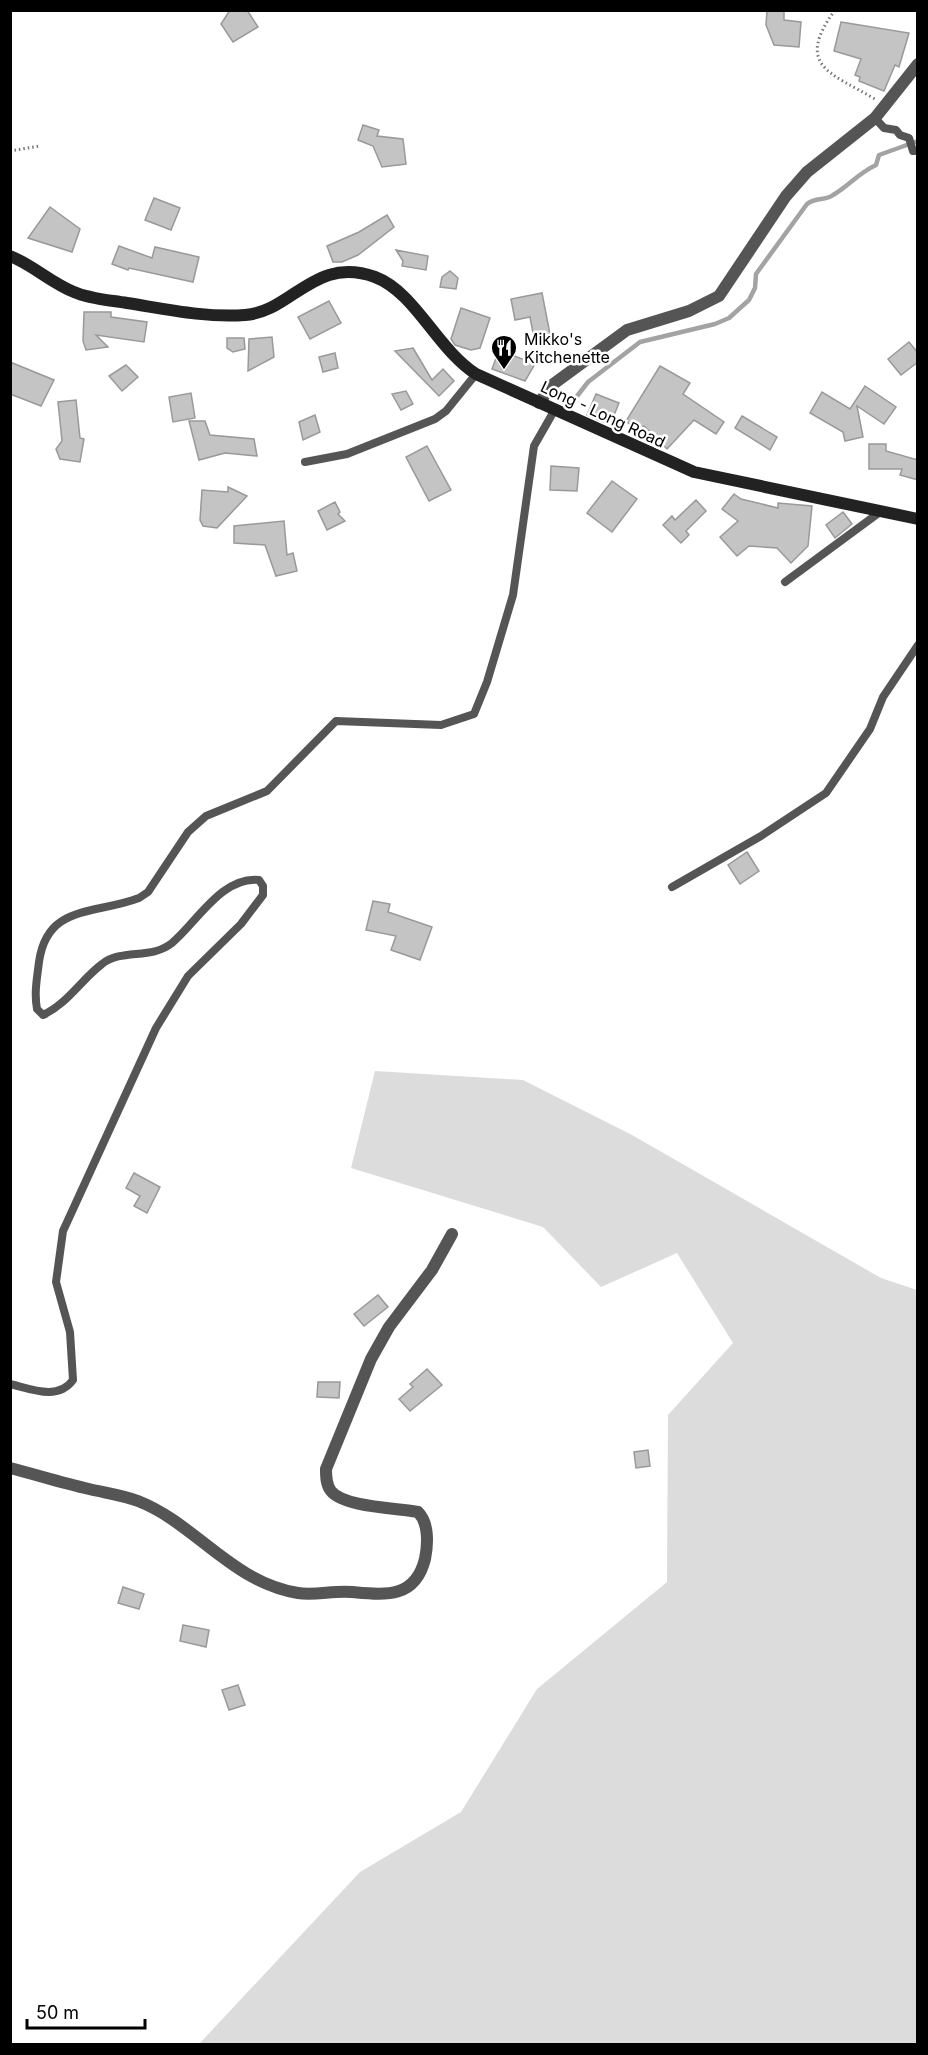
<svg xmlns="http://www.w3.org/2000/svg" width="928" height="2055" font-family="Inter,sans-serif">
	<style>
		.green { fill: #dcdcdc }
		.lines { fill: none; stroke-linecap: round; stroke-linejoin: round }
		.stream { stroke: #a3a3a3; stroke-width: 4.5 }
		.building { fill: #c4c4c4; stroke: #999; stroke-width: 1.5 }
		.path { stroke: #777; stroke-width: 3; stroke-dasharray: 1.5 3; stroke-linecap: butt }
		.lane { stroke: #555; stroke-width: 8 }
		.street { stroke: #555; stroke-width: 12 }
		.secondary { stroke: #222; stroke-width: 12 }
		.labels { text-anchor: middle; stroke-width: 5; stroke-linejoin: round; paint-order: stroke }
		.poi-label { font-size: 16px; fill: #000; stroke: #fff; text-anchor: start }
		.street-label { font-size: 16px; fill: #000; stroke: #fff }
	</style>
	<rect width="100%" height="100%" fill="#fff"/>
	<path class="green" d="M375 1071 523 1080 632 1135 881 1278 917 1290V2044H199L360 1872 461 1812 537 1689 667 1582 668 1415 733 1343 677 1253 601 1287 543 1227 351 1168Z"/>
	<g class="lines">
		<path class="stream" d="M571 404 588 382 640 342 715 324 729 318 749 300 755 288 756 274 807 204C816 197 825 201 833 195 849 186 857 174 876 165L879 155 918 141"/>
	</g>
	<g class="building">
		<path d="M230 10H247L258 27 233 42 221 24Z"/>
		<path d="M767 10H784V20L801 22 799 47 774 45 766 25Z"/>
		<path d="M841 22 909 33 899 67 895 65 884 91 859 81 860 77 855 75 861 59 834 51Z"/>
		<path d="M363 125 379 130 377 136 403 139 406 164 382 167 373 146 358 140Z"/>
		<path d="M154 198 180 208 171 230 145 220Z"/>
		<path d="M50 207 80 229 72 252 28 238Z"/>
		<path d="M387 215 394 227 358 255 342 262H333L327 246 359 232Z"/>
		<path d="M119 246 152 258 155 247 199 257 193 282 129 268 128 270 112 264Z"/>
		<path d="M396 250 428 256 426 270 402 266 403 261Z"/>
		<path d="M450 271 458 278 456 289 440 287 442 277Z"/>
		<path d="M542 293 550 334 534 338 530 317 515 320 511 299Z"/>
		<path d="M329 301 341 323 310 339 298 317Z"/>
		<path d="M461 308 490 318 480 348 471 350 455 345 451 339Z"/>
		<path d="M84 312H111V317L147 322 144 342 96 335 108 347 86 350 83 341Z"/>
		<path d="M272 337 274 357 248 371 249 339Z"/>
		<path d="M227 338H244L245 349 233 352 227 348Z"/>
		<path d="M909 342 918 353V362L901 375 888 359Z"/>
		<path d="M413 348 432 380 443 369 454 381 439 396 395 351Z"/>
		<path d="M499 350 535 364 525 381 492 369Z"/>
		<path d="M335 353 338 368 323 372 319 357Z"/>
		<path d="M10 362 54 380 41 406 10 394Z"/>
		<path d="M126 365 138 377 122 391 109 376Z"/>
		<path d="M660 366 690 383 683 394 724 422 716 434 694 420 667 449 644 426 638 432 626 421Z"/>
		<path d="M865 386 896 407 884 424 857 406 863 437 845 441 843 432 810 413 822 392 850 409Z"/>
		<path d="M406 391 413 404 401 410 392 394Z"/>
		<path d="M191 393 195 418 173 422 169 397Z"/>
		<path d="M596 394 619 403 610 425 587 415Z"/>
		<path d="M76 400 80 438 84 439 80 462 60 459 56 449 62 441 58 402Z"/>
		<path d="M315 415 320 432 303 440 299 422Z"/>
		<path d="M742 416 777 437 770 450 735 428Z"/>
		<path d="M189 421H205L210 435 254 439 257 456 225 453 199 460Z"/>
		<path d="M869 444H886V451L918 460V480L900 475 902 469H869Z"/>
		<path d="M427 446 451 490 429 501 406 457Z"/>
		<path d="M551 466 579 468 577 491 550 490Z"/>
		<path d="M612 481 637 499 612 532 587 513Z"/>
		<path d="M228 487 247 496 217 528 203 526 200 520 202 490 228 492Z"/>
		<path d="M734 494 741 499 778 508V503L812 506 808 546 791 563 777 548 749 546 737 556 720 537 738 521 722 509Z"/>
		<path d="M696 500 706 511 686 531 689 535 681 543 663 525 672 516 675 520Z"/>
		<path d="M335 502 340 512 338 514 345 521 327 530 318 511Z"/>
		<path d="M843 512 852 524 835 538 826 525Z"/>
		<path d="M284 521 287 555 293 553 297 571 276 576 265 545 234 543V526Z"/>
		<path d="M747 852 759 871 740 884 728 865Z"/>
		<path d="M373 901 390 904 388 912 432 927 420 960 391 950 396 936 366 930Z"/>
		<path d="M134 1173 160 1187 147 1213 134 1206 140 1196 126 1188Z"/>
		<path d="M378 1295 388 1307 364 1326 354 1314Z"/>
		<path d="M427 1369 442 1385 410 1411 399 1399 413 1387 410 1384Z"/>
		<path d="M318 1382H340L339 1398 317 1397Z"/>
		<path d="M648 1450 650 1466 636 1468 634 1452Z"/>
		<path d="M123 1587 144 1594 139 1609 118 1603Z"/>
		<path d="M183 1625 209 1630 206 1647 180 1641Z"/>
		<path d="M238 1685 245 1705 229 1710 222 1690Z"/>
	</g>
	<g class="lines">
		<g class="path">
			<path d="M835 10C794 66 831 73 875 99"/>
			<path d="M10 151 40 146"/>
		</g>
		<g class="lane">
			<path d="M875 118 884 128 896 130 900 135 909 138 913 151H918"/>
			<path d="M305 462 347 454 435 419 446 411 476 374"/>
			<path d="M785 582 880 512"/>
			<path d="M672 887 761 836 826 793 870 729 883 697 918 645"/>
			<path d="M10 1384C31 1389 58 1401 73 1380L70 1332 56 1282 63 1231 156 1028 188 976 241 924 263 895V886L259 880C222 876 197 922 172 943 151 960 122 948 102 964 81 980 67 1004 43 1015L37 1009C34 993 37 978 39 962 47 904 94 915 139 898L148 892 188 832 206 816 267 791 336 721 441 725 474 714 487 682 513 595 534 446 554 411"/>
		</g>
		<g class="street">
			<path d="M539 403 552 385 627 330 689 311 719 296 786 196 807 172 875 118 918 64"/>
			<path d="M10 1468C37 1475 63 1483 89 1489 106 1493 122 1495 138 1501 195 1523 231 1582 298 1593 315 1596 334 1590 352 1592 385 1595 415 1599 425 1559 428 1544 429 1523 418 1512 398 1508 343 1507 331 1491 326 1485 326 1476 326 1469L371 1359 389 1327 432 1270 452 1234"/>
		</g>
		<path class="secondary" d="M10 256C33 265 51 283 74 292 90 299 109 300 127 303 165 309 206 318 245 315 292 312 314 255 375 277 415 292 437 349 476 374L694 472 918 519"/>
	</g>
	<defs>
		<symbol id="restaurant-pin" viewBox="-11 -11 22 30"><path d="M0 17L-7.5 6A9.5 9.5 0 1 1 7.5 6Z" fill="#000" stroke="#fff"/><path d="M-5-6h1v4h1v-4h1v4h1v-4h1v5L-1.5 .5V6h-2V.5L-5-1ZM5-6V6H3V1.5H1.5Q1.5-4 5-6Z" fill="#fff"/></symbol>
	</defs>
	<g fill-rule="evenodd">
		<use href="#restaurant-pin" x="489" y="333" width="30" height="40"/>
	</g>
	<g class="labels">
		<g class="poi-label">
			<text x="524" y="345">Mikko's<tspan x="524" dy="18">Kitchenette</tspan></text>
		</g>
		<g class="street-label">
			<text transform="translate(603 414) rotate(25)" y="6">Long - Long Road</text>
		</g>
	</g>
	<rect width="928" height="2055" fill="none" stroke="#000000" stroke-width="24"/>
	<path d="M27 2019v9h118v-9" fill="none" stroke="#000000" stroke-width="3"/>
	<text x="36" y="2019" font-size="18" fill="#000000" stroke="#ffffff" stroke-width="4.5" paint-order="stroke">50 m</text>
</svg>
